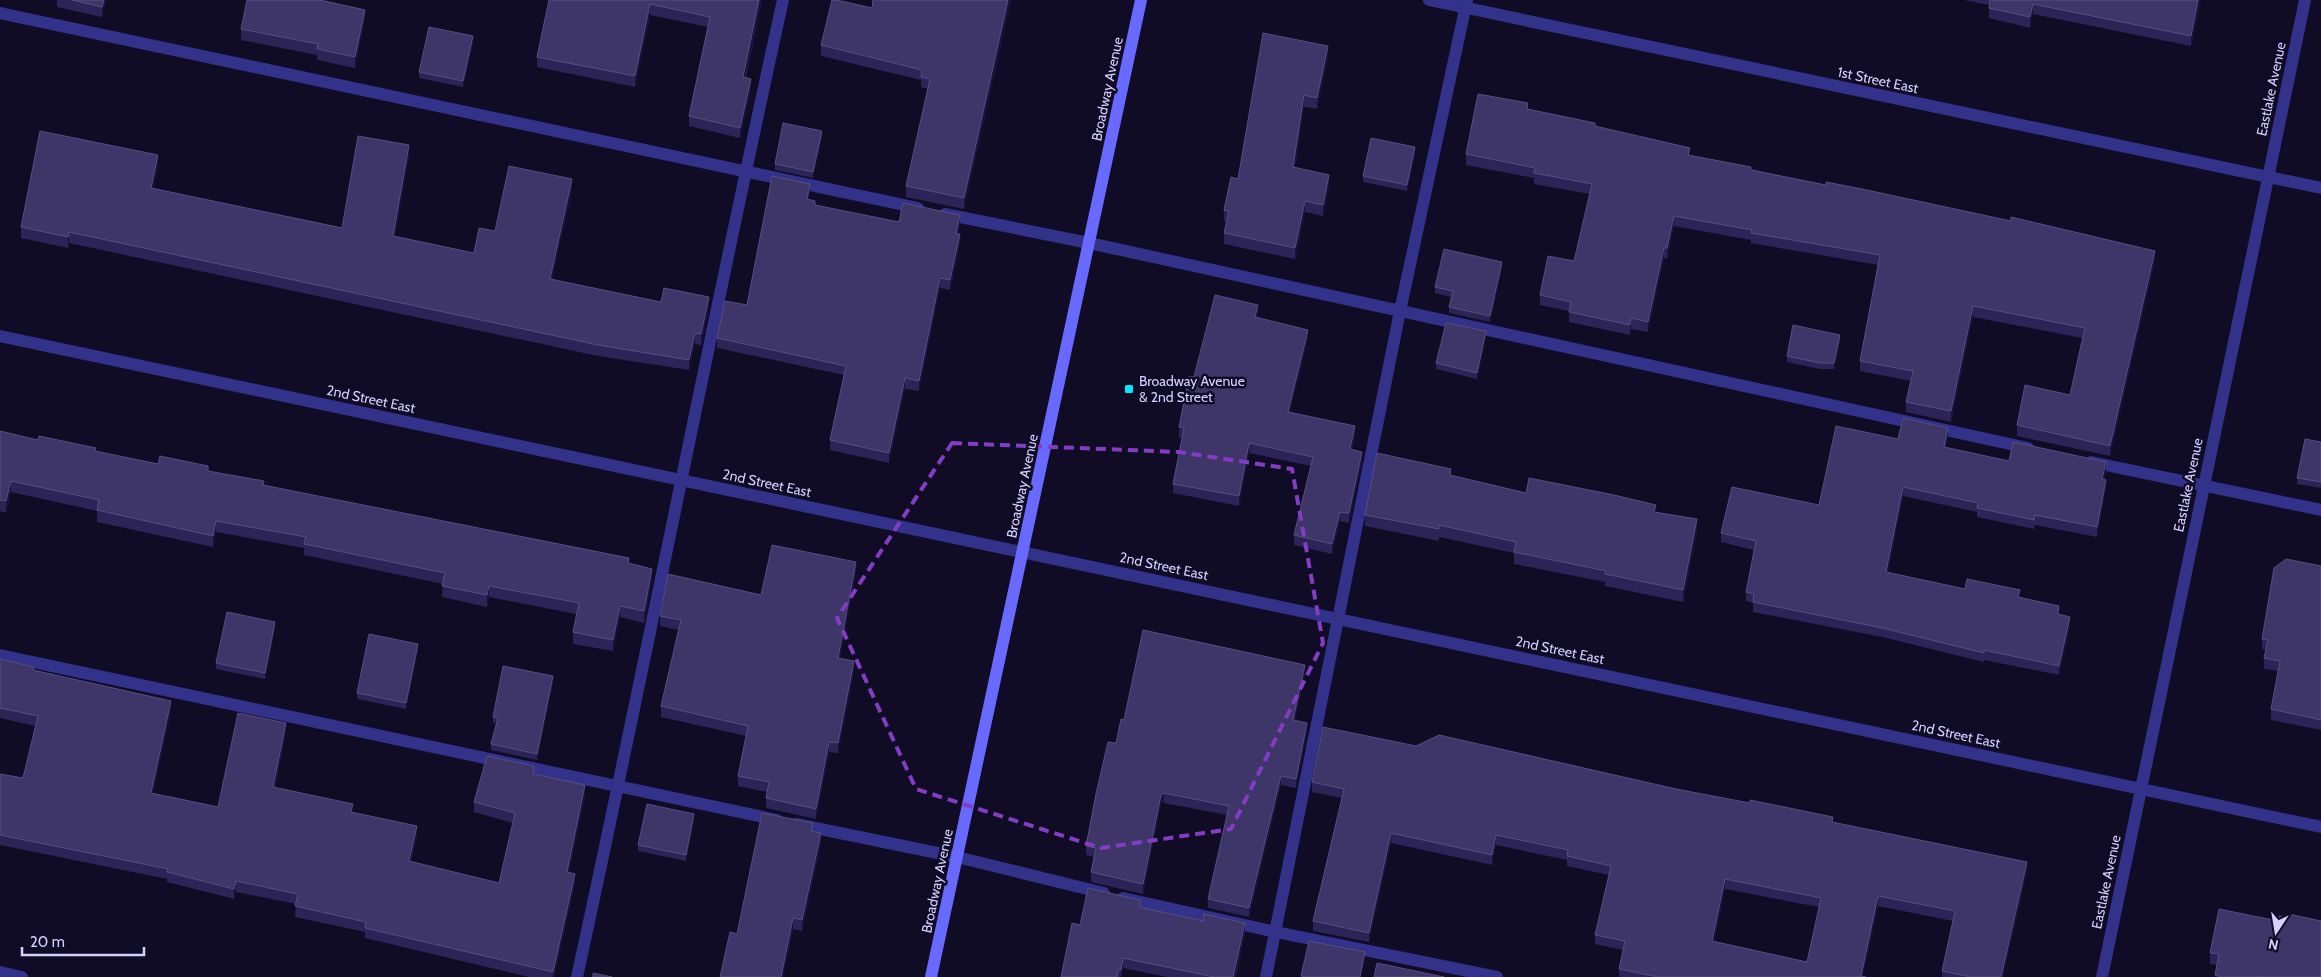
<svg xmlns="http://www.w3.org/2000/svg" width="2321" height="977" font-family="Cabin,sans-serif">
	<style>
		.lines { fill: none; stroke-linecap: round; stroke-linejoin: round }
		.service { stroke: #32328a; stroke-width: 12 }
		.minor { stroke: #32328a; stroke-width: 12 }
		.secondary { stroke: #686aff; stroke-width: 12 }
		.wall { fill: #2c2356; fill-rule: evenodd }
		.shaded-wall { fill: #19123b }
		.building { fill: #3e3668; stroke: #554e80; fill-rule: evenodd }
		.marked { fill: none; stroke: #843cc5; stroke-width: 4; stroke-dasharray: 10 6; stroke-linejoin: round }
		.poi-dot { fill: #00ecfc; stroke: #100c26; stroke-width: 2 }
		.labels { text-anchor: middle; stroke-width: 5; stroke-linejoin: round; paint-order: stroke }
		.street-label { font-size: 14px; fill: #d4d1ff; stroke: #100c26 }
		.poi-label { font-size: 14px; fill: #d4d1ff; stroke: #100c26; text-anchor: start }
	</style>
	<rect width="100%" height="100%" fill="#100c26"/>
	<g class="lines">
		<g class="service">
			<path d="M0 13 918 208"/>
			<path d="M945 214 1089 243 2028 448"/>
			<path d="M2091 462 2321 510"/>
			<path d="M0 655 777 820"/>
			<path d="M796 824 957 857 1104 893"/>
			<path d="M1123 898 1276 932 1497 977"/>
			<path d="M577 977C648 652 711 325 783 0"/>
			<path d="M1266 977 1400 311 1467 0"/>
		</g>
		<g class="minor">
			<path d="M1429 0 2321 188"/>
			<path d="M0 336 2321 827"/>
			<path d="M0 972 22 977"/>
			<path d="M2102 977 2305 0"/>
		</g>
		<path class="secondary" d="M931 977 1141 0"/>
	</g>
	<g class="wall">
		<path d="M57 0H106L102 17 57 7Z"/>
		<path d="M549 0H762L746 78 751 90 740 138 689 126V116L708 27 650 15 635 87 537 67V57Z"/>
		<path d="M1011 0 964 209 906 197V186L928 89 921 87V80L821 56V45L872 8Z"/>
		<path d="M1964 0H2201L2191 46 2033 14 2030 28 1989 18V5Z"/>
		<path d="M365 20 355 68 317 60V55L241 40V29Z"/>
		<path d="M473 42 463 87 419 78V72Z"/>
		<path d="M1328 57 1317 109 1304 107 1295 167 1329 186 1323 216 1305 212 1295 259 1224 244V233L1226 222 1224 221V210L1238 179Z"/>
		<path d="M1528 109 1595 126 1690 155 2155 261 2110 456 2017 436V425L2070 395 2082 338 1973 317 1951 422 1906 412V402L1911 381 1860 371V361L1878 265 1751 243V240L1674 226 1667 259 1664 258 1648 332 1631 329 1630 335 1569 322V311L1540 305V295L1574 261 1590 194 1534 184V178L1466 165V154Z"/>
		<path d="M822 137 813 178 775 170V164Z"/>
		<path d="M1415 153 1407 191 1363 182V176Z"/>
		<path d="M409 155 395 236 474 253 495 231 572 190 552 279 661 302 709 308 701 345 695 344 689 370 598 356 69 243 68 248 21 238V227L158 165 153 189 342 228Z"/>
		<path d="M810 194 809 200 815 205 899 222 960 225 958 234 960 244 950 290 940 288 919 391 905 389 889 463 830 450V440L844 375 717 348V338L747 305Z"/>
		<path d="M1502 268 1490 322 1449 313V307L1451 297 1435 293V287Z"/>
		<path d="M1258 314 1257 318 1308 339 1290 412 1355 436 1352 450 1362 461 1349 523 1340 521 1332 554 1294 545V535L1311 466 1249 453 1239 506 1173 493V484L1182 438 1179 437V427L1194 377Z"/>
		<path d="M1486 337 1477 379 1436 369V363Z"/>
		<path d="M1840 341 1834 369H1820L1787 362V356Z"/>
		<path d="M0 431 38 440 158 464 208 471 264 485 629 563 652 580 644 623 620 617 613 651 573 644V632L576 614 489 597 487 607 442 597 443 584 304 555V548L216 532 213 547 97 522V511L11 492 6 513 0 511Z"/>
		<path d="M1948 437 1946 447 2009 461 2106 472 2104 480 2106 489 2097 537 2035 525 2034 529 1977 517V512L1903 496 1888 573 1965 589 2020 597 2059 615 2070 626 2059 675 1984 660V662L1882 637 1753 612V603L1746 601V592L1754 550 1721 542V533L1819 505 1898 439Z"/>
		<path d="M2321 442V488L2297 484V478Z"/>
		<path d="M1451 476 1526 493 1656 512 1697 531 1683 602 1605 586V582L1514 564V553L1439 537V541L1365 526V515Z"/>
		<path d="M2321 566V730L2271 720V709L2278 671 2264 669V658L2266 650 2262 649V639Z"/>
		<path d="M856 572 840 658 854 672 838 753 829 752 816 819 766 808V798L767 792 738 786V776L746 736 661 717V706L678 630 660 626V616L761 595Z"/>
		<path d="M275 628 265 679 216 669V663Z"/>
		<path d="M418 650 406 709 357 699V693Z"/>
		<path d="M0 659 34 671 171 711 153 793 218 807 286 733 275 788 353 812 417 836 411 862 499 883 513 823 474 812V802L534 774 585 796 569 872 575 884 554 977H529L365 938V932L295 917 296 904 236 892 234 899 167 882V879L0 845V774L23 778 35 726 0 718Z"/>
		<path d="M1305 674 1295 721 1307 733 1296 788 1281 785 1249 917 1208 908V899L1227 815 1164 803 1161 804 1143 894 1091 882V872L1094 857 1086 855V846L1116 743 1124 720Z"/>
		<path d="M553 682 537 760 491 750V744L497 724 493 723V717Z"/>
		<path d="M1416 746 1676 789 1833 822 2027 871 2003 977H1942V971L1953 921 1878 906 1863 976 1866 977H1619V969L1623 950 1595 944V935L1609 875 1567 866V860L1496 845 1492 865 1391 843 1369 942 1313 931V921L1342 798 1312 792V782ZM1725 889 1819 907 1807 962 1714 942Z"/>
		<path d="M694 820 686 861 638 851V845Z"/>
		<path d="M813 831 821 844 802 931 793 929 783 977H720L737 934Z"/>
		<path d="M1140 908 1203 921 1245 933 1236 977H1167L1123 968 1121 977H1061L1080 925Z"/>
		<path d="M2288 917 2321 977H2215L2217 965 2210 964V953Z"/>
	</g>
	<g class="shaded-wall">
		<path d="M104 0H106L102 17V7Z"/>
		<path d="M759 0H762L743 88V77Z"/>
		<path d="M1008 0H1011L964 209V198Z"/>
		<path d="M2198 0H2201L2191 46V36Z"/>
		<path d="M650 4V15L635 87V76Z"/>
		<path d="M2033 4V14L2030 28V17Z"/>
		<path d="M365 10V20L355 68V57Z"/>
		<path d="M473 36V42L463 87V81Z"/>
		<path d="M1328 46V57L1317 109V98Z"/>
		<path d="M751 79V90L740 138V128Z"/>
		<path d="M1304 95V107L1293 178V167Z"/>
		<path d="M822 131V137L813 178V172Z"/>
		<path d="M409 145V155L393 246V236Z"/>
		<path d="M1415 147V153L1407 191V185Z"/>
		<path d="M158 155V165L151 199V188Z"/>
		<path d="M1329 175V186L1323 216V205Z"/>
		<path d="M572 179V190L550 289V279Z"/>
		<path d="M810 184V194L807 209V199Z"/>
		<path d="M1305 201V212L1295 259V248Z"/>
		<path d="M960 215V225L956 244V234Z"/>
		<path d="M1674 216V226L1667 259V248Z"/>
		<path d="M69 232V243L68 248V237Z"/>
		<path d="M960 234V244L950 290V280Z"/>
		<path d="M1664 248V258L1648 332V322Z"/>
		<path d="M2155 251V261L2110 456V446Z"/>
		<path d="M1502 262V268L1490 322V316Z"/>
		<path d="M940 278V288L919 391V381Z"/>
		<path d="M709 297V308L701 345V334Z"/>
		<path d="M1258 305V314L1255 327V317Z"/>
		<path d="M1973 306V317L1951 422V411Z"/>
		<path d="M1631 318V329L1630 335V325Z"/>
		<path d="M1308 330V339L1288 421V412Z"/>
		<path d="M1486 331V337L1477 379V373Z"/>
		<path d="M695 333V344L689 370V360Z"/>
		<path d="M1840 335V341L1834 369V363Z"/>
		<path d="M905 378V389L889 463V453Z"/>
		<path d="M1355 426V436L1350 459V449Z"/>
		<path d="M1948 428V437L1944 456V447Z"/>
		<path d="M1249 443V453L1239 506V496Z"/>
		<path d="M1362 452V461L1349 523V513Z"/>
		<path d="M2106 462V472L2102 489V479Z"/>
		<path d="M2106 480V489L2097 537V527Z"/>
		<path d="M11 481V492L6 513V501Z"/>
		<path d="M1903 487V496L1886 582V572Z"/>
		<path d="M1340 512V521L1332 554V544Z"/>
		<path d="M1697 519V531L1683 602V590Z"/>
		<path d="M216 521V532L213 547V536Z"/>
		<path d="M856 562V572L838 668V658Z"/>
		<path d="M652 569V580L644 623V611Z"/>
		<path d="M489 586V597L487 607V595Z"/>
		<path d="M620 606V617L613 651V640Z"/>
		<path d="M2070 617V626L2059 675V666Z"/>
		<path d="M275 622V628L265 679V673Z"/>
		<path d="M418 644V650L406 709V703Z"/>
		<path d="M854 661V672L838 753V743Z"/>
		<path d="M1305 665V674L1293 730V720Z"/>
		<path d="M553 676V682L537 760V754Z"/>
		<path d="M171 701V711L151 803V793Z"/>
		<path d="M286 723V733L273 797V787Z"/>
		<path d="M1307 723V733L1296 788V779Z"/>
		<path d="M829 742V752L816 819V809Z"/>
		<path d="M1281 776V785L1249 917V908Z"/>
		<path d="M585 785V796L567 882V872Z"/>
		<path d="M1164 793V803L1161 804 1143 894V884L1161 795Z"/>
		<path d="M694 814V820L686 861V855Z"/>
		<path d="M417 826V836L409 871V861Z"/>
		<path d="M821 833V844L802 931V920Z"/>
		<path d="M1391 833V843L1369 942V933Z"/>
		<path d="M1496 835V845L1492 865V855Z"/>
		<path d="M2027 862V871L2003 977H2001Z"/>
		<path d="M575 874V884L554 977H553V972Z"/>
		<path d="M1725 879V889L1712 951V941Z"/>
		<path d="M236 881V892L234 899V889Z"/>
		<path d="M1878 896V906L1863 977H1861Z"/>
		<path d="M793 918V929L783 977H781Z"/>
		<path d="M1245 923V933L1236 977H1233Z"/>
		<path d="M1365 952V958L1361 977H1360Z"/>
		<path d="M1123 958V968L1121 977V970Z"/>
	</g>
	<g class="building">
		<path d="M72 0H104L102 7Z"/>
		<path d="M247 0H320L365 10 355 57 317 49 318 44 241 29Z"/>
		<path d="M549 0H759L743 77 751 79 740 128 689 116 710 17 650 4 635 76 537 57Z"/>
		<path d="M832 0H837L872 8 873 0H1008L964 198 906 186 930 79 921 77 922 70 821 45Z"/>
		<path d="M1990 0H2198L2191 36 2033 4 2030 17 1989 8Z"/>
		<path d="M429 27 473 36 463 81 419 72Z"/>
		<path d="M1263 33 1328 46 1317 98 1304 95 1293 167 1329 175 1323 205 1305 201 1295 248 1224 233 1229 211 1224 210 1231 177 1238 179Z"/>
		<path d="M1478 94 1528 103 1527 109 1595 123V126L1690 148 1688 155 1751 167V170L1826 185V182L1862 189 2011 221V217L2155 251 2110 446 2017 425 2025 385 2070 395 2085 328 1973 306 1951 411 1906 402 1913 371 1860 361 1880 255 1751 233 1752 230 1674 216 1667 248H1664L1648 322 1631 318 1630 325 1569 312 1571 302 1540 295 1548 256 1574 261 1592 184 1534 173 1535 168 1466 154Z"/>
		<path d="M783 123 822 131 813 172 775 164Z"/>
		<path d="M40 131 158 155 151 188 342 228 358 136 409 145 393 236 474 253 479 228 495 231 509 166 572 179 550 279 661 302 664 288 709 297 701 334 695 333 689 360 598 345 69 232 68 237 21 227Z"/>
		<path d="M1371 138 1415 147 1407 185 1363 176Z"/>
		<path d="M772 176 810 184 807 199 815 201V205L899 222 903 203 960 215 956 234H960L950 280 940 278 919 381 905 378 889 453 830 440 846 366 717 338 725 301 747 305Z"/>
		<path d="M1444 249 1502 262 1490 316 1449 307 1453 291 1435 287Z"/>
		<path d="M1215 295 1258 305 1255 317 1308 330 1288 412 1355 426 1350 449 1362 452 1349 513 1340 512 1332 544 1294 535 1313 457 1249 443 1239 496 1173 484 1184 428 1179 427 1189 376 1194 377Z"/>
		<path d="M1446 323 1486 331 1477 373 1436 363Z"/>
		<path d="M1793 325 1840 335 1834 363H1820L1787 356Z"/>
		<path d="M1903 418 1948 428 1944 447 2009 461 2013 442 2106 462 2102 479 2106 480 2097 527 2035 515 2034 520 1977 508 1978 503 1903 487 1886 572 1965 589 1967 579 2020 590 2018 597 2059 606 2058 614 2070 617 2059 666 1984 650V653L1882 628 1753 602 1754 594 1746 592 1756 541 1721 533 1732 487 1819 505 1836 426 1898 439Z"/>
		<path d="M0 431 38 440 39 436 96 448 95 451 158 464 160 456 208 466V471L264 481 263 485 629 558 628 563 652 569 644 611 620 606 613 640 573 632 579 603 489 586 487 595 442 586 445 573 304 544 306 537 216 521 213 536 97 510 99 500 11 481 6 501 0 500Z"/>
		<path d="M2305 439 2321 442V482L2297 478Z"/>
		<path d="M1377 453 1451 469 1450 475 1526 493 1529 478 1614 495 1656 505 1654 512 1697 519 1683 590 1605 574 1606 571 1514 552 1516 542 1439 525V529L1365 515Z"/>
		<path d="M772 545 856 562 838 658 854 661 838 743 829 742 816 809 766 798 769 782 738 776 748 726 661 706 681 620 660 616 668 574 761 595Z"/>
		<path d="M2286 559 2321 566V720L2271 709 2280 661 2264 658 2268 640 2262 639 2274 568Z"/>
		<path d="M227 612 275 622 265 673 216 663Z"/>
		<path d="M1143 630 1305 665 1293 720 1307 723 1296 779 1281 776 1249 908 1208 899 1229 806 1164 793 1161 795 1143 884 1091 872 1096 848 1086 846 1096 794 1108 742 1116 743 1121 719 1124 720Z"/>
		<path d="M369 634 418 644 406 703 357 693Z"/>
		<path d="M0 659 34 667 33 670 171 701 151 793 218 807 238 713 286 723 273 787 353 804 351 812 417 826 409 861 499 883 515 813 474 802 487 756 534 766 533 774 585 785 567 872 575 874 553 972 365 928 366 922 295 906 298 894 236 881 234 889 167 872 168 869 0 835V774L23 778 38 716 0 708Z"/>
		<path d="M503 666 553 676 537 754 491 744 498 718 493 717Z"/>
		<path d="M1323 727 1416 746 1439 735 1676 789 1750 803V800L1833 817 1832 822 2027 862 2001 977H1971L1942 971 1955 911 1878 896 1861 976 1866 977H1658L1619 969 1625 941 1595 935 1611 866 1567 856 1568 850 1496 835 1492 855 1391 833 1369 933 1313 921 1344 789 1312 782ZM1725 879 1821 898 1807 962 1712 941Z"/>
		<path d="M647 804 694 814 686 855 638 845Z"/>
		<path d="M762 813 813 823 811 831 821 833 802 920 793 918 781 977H720L730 932 737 934Z"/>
		<path d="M1088 888 1140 900 1139 907 1203 921 1204 914 1245 923 1233 977H1214L1123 958 1121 970H1118L1117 977H1061L1072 923 1080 925Z"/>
		<path d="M2219 909 2278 921 2279 916 2288 917 2289 914 2321 921V977H2265L2260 976 2259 977H2222L2215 975 2219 954 2210 953Z"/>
		<path d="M1309 941 1365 952 1360 977H1306L1301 976Z"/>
		<path d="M1377 963 1444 977H1374Z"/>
		<path d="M593 973 612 977H593Z"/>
	</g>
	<path class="marked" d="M952 443 1179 452 1292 469 1323 643 1231 829 1101 848 916 789 837 618Z"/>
	<rect class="poi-dot" x="1124" y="384" width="10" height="10" rx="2.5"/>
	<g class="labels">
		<g class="street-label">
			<text transform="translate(1878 80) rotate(12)" y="5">1st Street East</text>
			<text transform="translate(1107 89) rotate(-78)" y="5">Broadway Avenue</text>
			<text transform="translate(2271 89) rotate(-78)" y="5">Eastlake Avenue</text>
			<text transform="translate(371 399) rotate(12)" y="5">2nd Street East</text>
			<text transform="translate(767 483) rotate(12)" y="5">2nd Street East</text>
			<text transform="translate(2188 485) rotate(-78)" y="5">Eastlake Avenue</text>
			<text transform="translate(1022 486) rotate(-78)" y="5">Broadway Avenue</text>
			<text transform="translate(1164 566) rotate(12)" y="5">2nd Street East</text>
			<text transform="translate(1560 650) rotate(12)" y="5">2nd Street East</text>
			<text transform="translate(1956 734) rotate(12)" y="5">2nd Street East</text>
			<text transform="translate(937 881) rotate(-78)" y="5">Broadway Avenue</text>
			<text transform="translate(2106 882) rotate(-78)" y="5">Eastlake Avenue</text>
		</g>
		<g class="poi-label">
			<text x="1139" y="386">Broadway Avenue<tspan x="1139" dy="16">&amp; 2nd Street</tspan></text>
		</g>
	</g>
	<g transform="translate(2276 932) rotate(192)" stroke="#100c26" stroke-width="4" paint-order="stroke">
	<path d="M0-4L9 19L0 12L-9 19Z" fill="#d4d1ff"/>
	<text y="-8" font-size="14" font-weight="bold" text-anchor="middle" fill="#d4d1ff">N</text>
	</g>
	<path d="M22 947v8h122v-8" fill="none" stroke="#d4d1ff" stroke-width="2.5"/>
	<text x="30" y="947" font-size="15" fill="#d4d1ff" stroke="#100c26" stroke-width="4" paint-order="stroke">20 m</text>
</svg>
